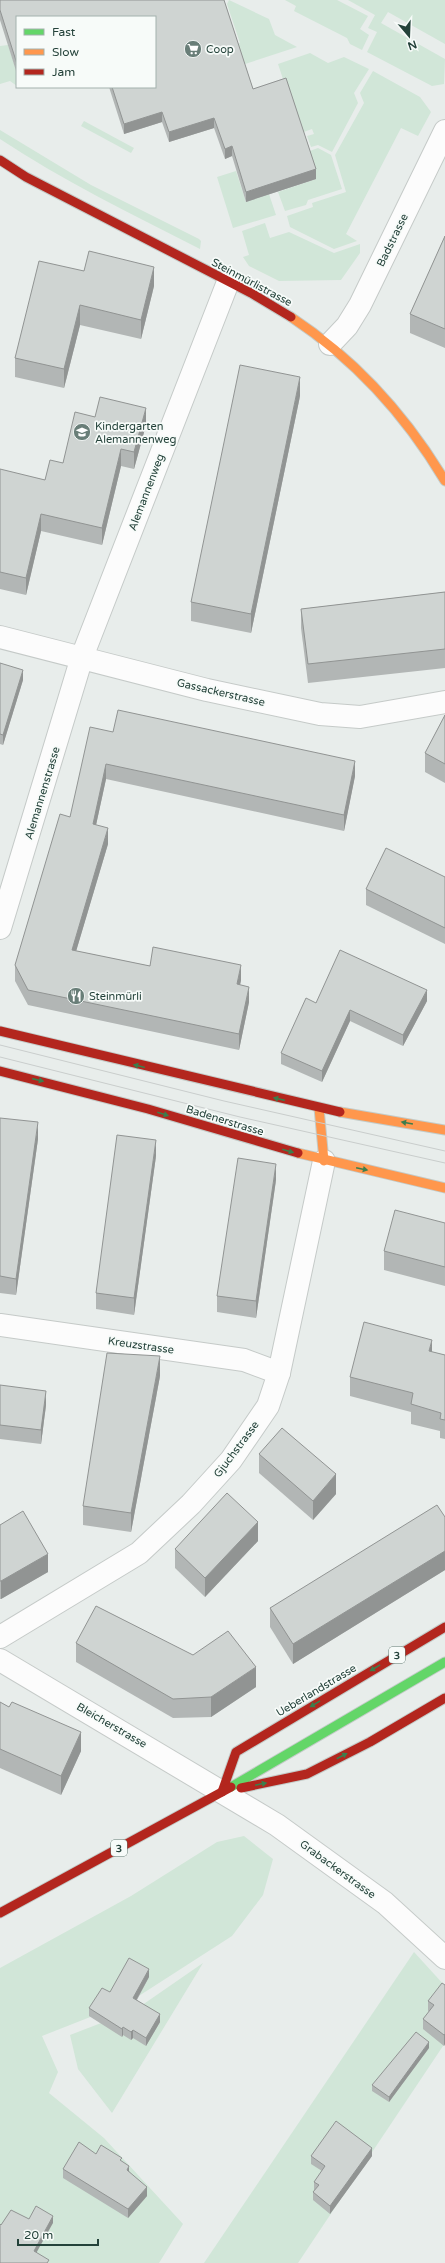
<svg xmlns="http://www.w3.org/2000/svg" width="445" height="2263" font-family="'Varela Round',sans-serif">
	<style>
		.green { fill: #d1e6d8 }
		.lines { fill: none; stroke-linecap: round; stroke-linejoin: round }
		.street-casing { stroke: #c5cac8; stroke-width: 24 }
		.fast-casing { stroke: #c3cbc8; stroke-width: 11 }
		.slow-casing { stroke: #c3cbc8; stroke-width: 11 }
		.jam-casing { stroke: #c3cbc8; stroke-width: 11 }
		.street { stroke: #fcfcfc; stroke-width: 22 }
		.fast { stroke: #63d668; stroke-width: 9 }
		.slow { stroke: #ff974d; stroke-width: 9 }
		.jam { stroke: #b3261e; stroke-width: 9 }
		.tram { stroke: #c9cdcc; stroke-width: 1 }
		.wall { fill: #b2b6b5 }
		.shaded-wall { fill: #919493 }
		.building { fill: #cfd4d2; stroke: #919493 }
		.oneway { fill: #3d7d4c }
		.labels { text-anchor: middle; stroke-width: 3.5; stroke-linejoin: round; paint-order: stroke }
		.shield { fill: #f7fbf9; stroke: #637a73; stroke-width: 1 }
		.shield-label { font-size: 10px; font-weight: bold; fill: #24423a }
		.poi-label { font-size: 11px; fill: #24423a; stroke: #f7fbf9; text-anchor: start }
		.street-label { font-size: 11px; fill: #24423a; stroke: #f7fbf9 }
	</style>
	<rect width="100%" height="100%" fill="#e8edeb"/>
	<g class="green">
		<path d="M229 0 269 19 275 35 297 47 242 65 235 45 240 43 227 4Z"/>
		<path d="M285 0H337L368 16 360 29 369 35 362 50 350 44 347 38 294 11 296 6Z"/>
		<path d="M348 0H445V44L388 12 381 23 445 59 444 84 432 86 367 52 377 32 368 28 375 15Z"/>
		<path d="M8 45 17 73V86L10 81 0 84V46Z"/>
		<path d="M310 53 328 63 344 57 369 69 354 93 358 103 332 152 318 145 311 147 307 136 314 134 312 129 301 133 278 64Z"/>
		<path d="M373 71 420 97 431 112 418 136 401 128 346 234 357 241 334 249 290 227 287 216 313 207 312 203 346 192 335 155 364 103 360 93Z"/>
		<path d="M84 121 134 148 131 153 81 126Z"/>
		<path d="M0 130 91 185 199 239 201 241 200 249C132 214 63 181 0 139Z"/>
		<path d="M318 148 331 155 342 189 308 200 306 205 285 211 278 192 316 179 307 152Z"/>
		<path d="M236 171 246 202 269 194 276 215 233 228 217 177Z"/>
		<path d="M265 223 270 238 289 232 334 253 360 244V253L341 280 279 281 249 266 243 257 249 255 242 231Z"/>
		<path d="M244 1836 273 1859 263 1895 232 1936 131 2001 42 2036 58 2072 49 2093 104 2138 183 2224 159 2263H0V1968L131 1896 217 1842Z"/>
		<path d="M414 1952 445 1986V2043L298 2263H204Z"/>
		<path d="M203 1963 112 2113 78 2069 70 2035 135 2010Z"/>
	</g>
	<g class="lines">
		<defs>
			<g id="street">
				<path d="M330 344 347 326 360 305 445 131"/>
				<path d="M0 637 207 690 320 714 360 717 445 702"/>
				<path d="M0 928 82 657 228 282"/>
				<path d="M0 1325 244 1360 279 1373"/>
				<path d="M0 1637 139 1553 191 1504 231 1460 268 1406 279 1373 324 1161"/>
				<path d="M0 1660 277 1825 385 1903 445 1958"/>
			</g>
			<path id="fast" d="M231 1787 445 1662"/>
			<g id="slow">
				<path d="M291 317C356 360 405 414 445 481"/>
				<path d="M319 1108 324 1161"/>
				<path d="M340 1112 445 1130"/>
				<path d="M298 1153 445 1188"/>
			</g>
			<g id="jam">
				<path d="M0 160 26 177 251 293 291 317"/>
				<path d="M0 1031 340 1112"/>
				<path d="M0 1071 148 1109 298 1153"/>
				<path d="M241 1788 307 1774 370 1742 445 1698"/>
				<path d="M222 1792 236 1752 445 1627"/>
				<path d="M0 1913 231 1787"/>
			</g>
		</defs>
		<use href="#street" class="street-casing"/>
		<use href="#fast" class="fast-casing"/>
		<use href="#slow" class="slow-casing"/>
		<use href="#jam" class="jam-casing"/>
		<use href="#street" class="street"/>
		<use href="#fast" class="fast"/>
		<use href="#slow" class="slow"/>
		<use href="#jam" class="jam"/>
		<g class="tram">
			<path d="M0 1045 224 1101 445 1151"/>
			<path d="M0 1057 240 1117 445 1163"/>
		</g>
	</g>
	<g class="wall">
		<path d="M0 0H224L253 89 286 78 316 169V179L246 202 232 156 225 159 214 128 169 142 162 122 124 134 109 87H155V17H17V74L0 20Z"/>
		<path d="M445 236V348L410 333V314Z"/>
		<path d="M84 271 154 286 141 339 80 325 64 388 15 377V358Z"/>
		<path d="M300 396 251 633 191 621V602Z"/>
		<path d="M95 417 146 425 134 469 121 466 102 545 41 531 26 595 0 589V470L45 480 63 463Z"/>
		<path d="M445 592V668L308 683 301 628V609Z"/>
		<path d="M0 663 23 680 3 745 0 744Z"/>
		<path d="M445 715V783L425 772V753Z"/>
		<path d="M113 732 355 776 344 831 106 779 96 825 108 844 76 951 150 966 241 980 240 985 249 1002 239 1050 28 1005 15 981V965L70 817Z"/>
		<path d="M445 877V944L366 905V889Z"/>
		<path d="M427 1001 403 1046 350 1021 322 1082 281 1064V1053L316 1003Z"/>
		<path d="M0 1118 38 1139 16 1295 0 1293Z"/>
		<path d="M156 1156 134 1315 96 1309V1293Z"/>
		<path d="M276 1180 256 1318 217 1312V1296Z"/>
		<path d="M445 1223V1286L384 1270V1251Z"/>
		<path d="M432 1352 445 1355V1439L440 1438V1431L411 1424V1412L350 1396V1377Z"/>
		<path d="M160 1376 131 1532 83 1525V1506Z"/>
		<path d="M0 1385 46 1405 41 1444 0 1439Z"/>
		<path d="M259 1454 336 1494 313 1520 259 1473Z"/>
		<path d="M445 1517V1570L293 1664 270 1627V1608Z"/>
		<path d="M0 1525 48 1572 1 1599H0Z"/>
		<path d="M258 1541 205 1597 175 1568V1549Z"/>
		<path d="M76 1643 256 1687 211 1717 173 1718 76 1662Z"/>
		<path d="M0 1702 9 1707 81 1751 61 1795 0 1768Z"/>
		<path d="M149 1977 137 2000 160 2022 146 2046 133 2038 131 2040 123 2035 122 2037 89 2016V2008L110 1992Z"/>
		<path d="M445 1985V2044L444 2046 423 2029V2019L429 2012 428 2011V2001Z"/>
		<path d="M429 2048 389 2102 372 2091V2085Z"/>
		<path d="M96 2154 122 2161 147 2196 128 2218 63 2178V2169Z"/>
		<path d="M311 2156H372L330 2214 313 2200V2192L315 2191 314 2190V2182L322 2171 311 2164Z"/>
	</g>
	<g class="shaded-wall">
		<path d="M162 112V122L124 134V124Z"/>
		<path d="M214 118V128L169 142V132Z"/>
		<path d="M232 146V156L225 159V149Z"/>
		<path d="M316 169V179L246 202V192Z"/>
		<path d="M154 267V286L141 339V320Z"/>
		<path d="M80 305V325L64 388V369Z"/>
		<path d="M300 377V396L251 633V614Z"/>
		<path d="M146 408V425L134 469V452Z"/>
		<path d="M121 449V466L102 545V528Z"/>
		<path d="M41 514V531L26 595V578Z"/>
		<path d="M23 670V680L3 745V735Z"/>
		<path d="M355 761V776L344 831V815Z"/>
		<path d="M106 764V779L93 839V824Z"/>
		<path d="M108 828V844L72 965V950Z"/>
		<path d="M241 965V980L237 1000V984Z"/>
		<path d="M249 987V1002L239 1050V1034Z"/>
		<path d="M427 990V1001L403 1046V1035Z"/>
		<path d="M350 1010V1021L322 1082V1071Z"/>
		<path d="M38 1122V1139L16 1295V1279Z"/>
		<path d="M156 1140V1156L134 1315V1298Z"/>
		<path d="M276 1164V1180L256 1318V1301Z"/>
		<path d="M432 1340V1359L429 1351Z"/>
		<path d="M160 1356V1376L131 1532V1513Z"/>
		<path d="M46 1391V1405L41 1444V1430Z"/>
		<path d="M336 1474V1494L313 1520V1501Z"/>
		<path d="M258 1522V1541L205 1597V1578Z"/>
		<path d="M445 1551V1570L293 1664V1644Z"/>
		<path d="M48 1554V1572L1 1599V1581Z"/>
		<path d="M256 1667V1687L211 1717V1697Z"/>
		<path d="M81 1732V1751L61 1795V1776Z"/>
		<path d="M149 1969V1977L133 2006V1998Z"/>
		<path d="M160 2014V2022L146 2046V2038Z"/>
		<path d="M123 2027V2035L122 2037V2029Z"/>
		<path d="M133 2030V2038L131 2040V2032Z"/>
		<path d="M445 2034V2044L444 2046V2035Z"/>
		<path d="M429 2042V2048L389 2102V2097Z"/>
		<path d="M372 2148V2156L330 2214V2206Z"/>
		<path d="M129 2166V2175L127 2170Z"/>
		<path d="M147 2187V2196L128 2218V2209Z"/>
		<path d="M53 2216V2223L34 2257V2251Z"/>
	</g>
	<g class="building">
		<path d="M0 0H224L253 89 286 78 316 169 246 192 232 146 225 149 214 118 169 132 162 112 124 124 112 87H155V17H17V64L0 10Z"/>
		<path d="M445 236V329L410 314Z"/>
		<path d="M89 251 154 267 141 320 80 305 64 369 15 358 39 261 84 271Z"/>
		<path d="M240 365 300 377 251 614 191 602Z"/>
		<path d="M100 397 146 408 134 452 121 449 102 528 41 514 26 578 0 572V469L45 480 50 460 63 463 75 412 95 417Z"/>
		<path d="M445 592V649L308 664 301 609Z"/>
		<path d="M0 663 23 670 3 735 0 734Z"/>
		<path d="M118 710 355 761 344 815 106 764 93 824 108 828 72 950 150 966 153 947 241 965 237 984 249 987 239 1034 28 990 15 965 60 814 70 817 90 727 113 732Z"/>
		<path d="M445 715V764L425 753Z"/>
		<path d="M386 848 445 877V928L366 889Z"/>
		<path d="M340 950 427 990 403 1035 350 1010 322 1071 281 1053 306 998 316 1003Z"/>
		<path d="M0 1118 38 1122 16 1279 0 1276Z"/>
		<path d="M117 1135 156 1140 134 1298 96 1293Z"/>
		<path d="M238 1158 276 1164 256 1301 217 1296Z"/>
		<path d="M395 1210 445 1223V1267L384 1251Z"/>
		<path d="M364 1322 432 1340 429 1351 445 1355V1420L440 1419 441 1413 411 1404 413 1393 350 1377Z"/>
		<path d="M107 1353 160 1356 131 1513 83 1506Z"/>
		<path d="M0 1385 46 1391 41 1430 0 1425Z"/>
		<path d="M282 1428 336 1474 313 1501 259 1454Z"/>
		<path d="M227 1493 258 1522 205 1578 175 1549Z"/>
		<path d="M437 1505 445 1517V1551L293 1644 270 1608Z"/>
		<path d="M23 1511 48 1554 1 1581H0V1525Z"/>
		<path d="M96 1606 193 1655 228 1631 256 1667 211 1697 173 1699 76 1643Z"/>
		<path d="M0 1702 9 1707 12 1702 81 1732 61 1776 0 1749Z"/>
		<path d="M129 1958 149 1969 133 1998 160 2014 146 2038 133 2030 131 2032 123 2027 122 2029 89 2008 102 1988 110 1992Z"/>
		<path d="M442 1983 445 1985V2034L444 2035 423 2019 434 2005 428 2001Z"/>
		<path d="M416 2032 429 2042 389 2097 372 2085Z"/>
		<path d="M336 2121 372 2148 330 2206 313 2192 319 2185 314 2182 325 2166 311 2156Z"/>
		<path d="M79 2142 96 2154 101 2145 122 2158 120 2160 129 2166 127 2170 147 2187 128 2209 63 2169Z"/>
		<path d="M36 2206 53 2216 34 2251 49 2260 47 2263H0V2224L1 2225 11 2210 29 2219Z"/>
	</g>
	<defs><path id="oneway-solid" d="M-6-.8H1V-3.2L6.5 0L1 3.2V.8H-6Z"/></defs>
	<g class="oneway">
		<use href="#oneway-solid" transform="translate(139 1066) rotate(-166)"/>
		<use href="#oneway-solid" transform="translate(38 1080) rotate(13)"/>
		<use href="#oneway-solid" transform="translate(279 1099) rotate(-167)"/>
		<use href="#oneway-solid" transform="translate(163 1114) rotate(17)"/>
		<use href="#oneway-solid" transform="translate(407 1123) rotate(-170)"/>
		<use href="#oneway-solid" transform="translate(288 1151) rotate(16)"/>
		<use href="#oneway-solid" transform="translate(362 1169) rotate(12)"/>
		<use href="#oneway-solid" transform="translate(375 1668) rotate(149)"/>
		<use href="#oneway-solid" transform="translate(315 1704) rotate(149)"/>
		<use href="#oneway-solid" transform="translate(342 1756) rotate(-28)"/>
		<use href="#oneway-solid" transform="translate(261 1784) rotate(-12)"/>
	</g>
	<defs>
		<symbol id="supermarket-disc" viewBox="-11 -11 22 22"><circle r="9.5" fill="#697e78" stroke="#f7fbf9"/><path d="M-6-5.5h2.5l.6 2H6L4.5 2H-2.5L-4.4-4H-6ZM-1.5 3.2a1.3 1.3 0 1 0 .1 0ZM3 3.2a1.3 1.3 0 1 0 .1 0Z" fill="#fff"/></symbol>
		<symbol id="school-disc" viewBox="-11 -11 22 22"><circle r="9.5" fill="#697e78" stroke="#f7fbf9"/><path d="M0-5L7-2L0 1L-7-2ZM-4 1L0 2.5L4 1V4Q0 6-4 4Z" fill="#fff"/></symbol>
		<symbol id="restaurant-disc" viewBox="-11 -11 22 22"><circle r="9.5" fill="#697e78" stroke="#f7fbf9"/><path d="M-5-6h1v4h1v-4h1v4h1v-4h1v5L-1.5 .5V6h-2V.5L-5-1ZM5-6V6H3V1.5H1.5Q1.5-4 5-6Z" fill="#fff"/></symbol>
	</defs>
	<g fill-rule="evenodd">
		<use href="#supermarket-disc" x="183" y="39" width="20" height="20"/>
		<use href="#school-disc" x="72" y="422" width="20" height="20"/>
		<use href="#restaurant-disc" x="66" y="986" width="20" height="20"/>
	</g>
	<g class="labels">
		<g class="shield">
			<rect x="389" y="1647" width="16" height="16" rx="3"/>
			<rect x="111" y="1840" width="16" height="16" rx="3"/>
		</g>
		<g class="shield-label">
			<text x="397" y="1659">3</text>
			<text x="119" y="1852">3</text>
		</g>
		<g class="poi-label">
			<text x="206" y="53">Coop</text>
			<text x="95" y="430">Kindergarten<tspan x="95" dy="13">Alemannenweg</tspan></text>
			<text x="89" y="1000">Steinmürli</text>
		</g>
		<g class="street-label">
			<text transform="translate(392 240) rotate(-64)" y="4">Badstrasse</text>
			<text transform="translate(252 282) rotate(28)" y="4">Steinmürlistrasse</text>
			<text transform="translate(146 492) rotate(-69)" y="4">Alemannenweg</text>
			<text transform="translate(221 692) rotate(13)" y="4">Gassackerstrasse</text>
			<text transform="translate(42 793) rotate(-73)" y="4">Alemannenstrasse</text>
			<text transform="translate(225 1120) rotate(17)" y="4">Badenerstrasse</text>
			<text transform="translate(141 1345) rotate(8)" y="4">Kreuzstrasse</text>
			<text transform="translate(236 1449) rotate(-53)" y="4">Gjuchstrasse</text>
			<text transform="translate(316 1690) rotate(-31)" y="4">Ueberlandstrasse</text>
			<text transform="translate(112 1725) rotate(30)" y="4">Bleicherstrasse</text>
			<text transform="translate(338 1869) rotate(36)" y="4">Grabackerstrasse</text>
		</g>
	</g>
	<rect x="16" y="16" width="140" height="72" fill="#f7fbf9" stroke="#a3b1ad"/>
	<rect x="24" y="29" width="20" height="6" fill="#63d668" stroke="#a3b1ad"/>
	<text x="52" y="36" font-size="12" fill="#24423a">Fast</text>
	<rect x="24" y="49" width="20" height="6" fill="#ff974d" stroke="#a3b1ad"/>
	<text x="52" y="56" font-size="12" fill="#24423a">Slow</text>
	<rect x="24" y="69" width="20" height="6" fill="#b3261e" stroke="#a3b1ad"/>
	<text x="52" y="76" font-size="12" fill="#24423a">Jam</text>
	<g transform="translate(409 36) rotate(161)" stroke="#f7fbf9" stroke-width="3" paint-order="stroke">
	<path d="M0-3L7 15L0 10L-7 15Z" fill="#24423a"/>
	<text y="-6" font-size="11" font-weight="bold" text-anchor="middle" fill="#24423a">N</text>
	</g>
	<path d="M18 2239v6h80v-6" fill="none" stroke="#24423a" stroke-width="2"/>
	<text x="24" y="2239" font-size="12" fill="#24423a" stroke="#f7fbf9" stroke-width="3" paint-order="stroke">20 m</text>
</svg>
